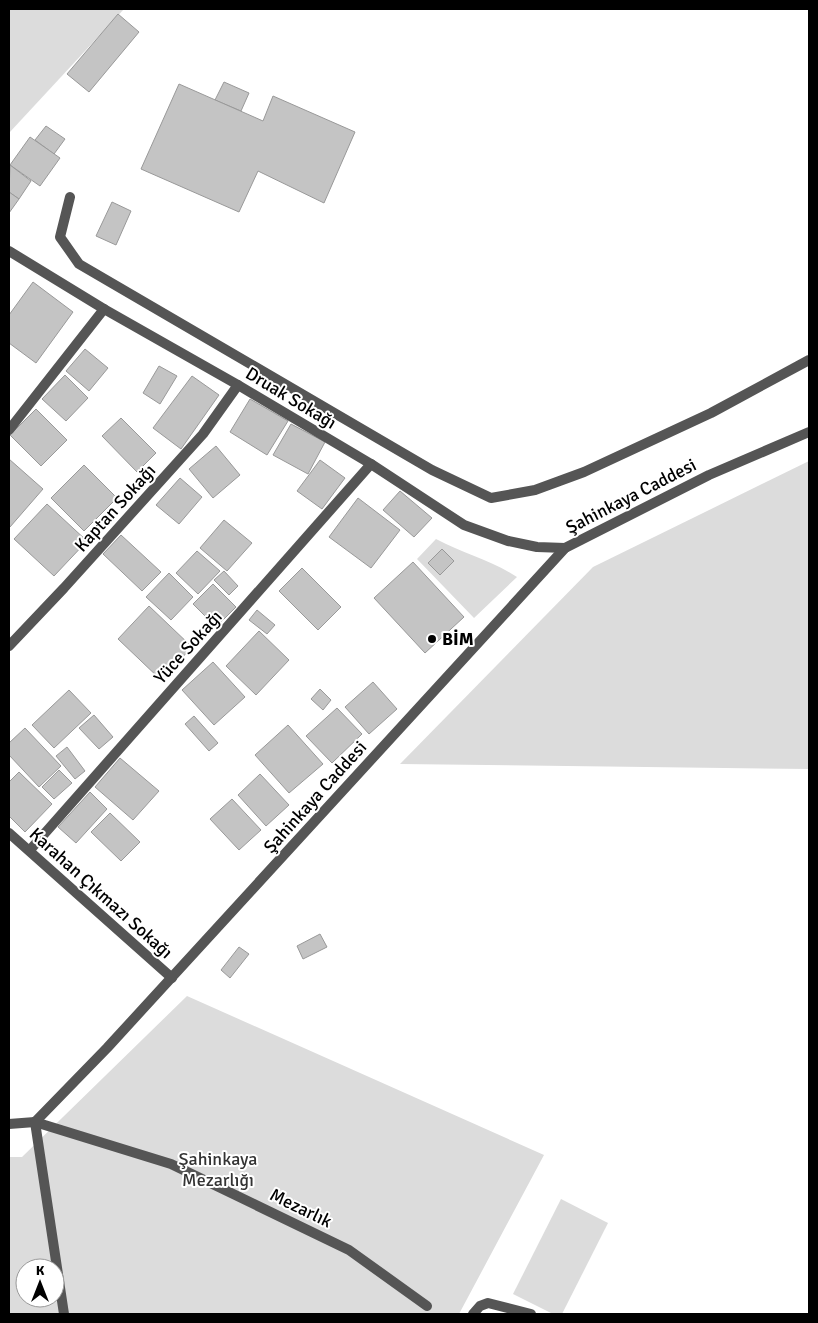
<svg xmlns="http://www.w3.org/2000/svg" width="818" height="1323" font-family="Signika,sans-serif">
	<style>
		.green { fill: #dcdcdc; fill-rule: evenodd }
		.building { fill: #c4c4c4; stroke: #999 }
		.lines { fill: none; stroke-linecap: round; stroke-linejoin: round }
		.service { stroke: #555; stroke-width: 10 }
		.minor { stroke: #555; stroke-width: 10 }
		.tertiary { stroke: #555; stroke-width: 10 }
		.poi-dot { fill: #000; stroke: #fff; stroke-width: 2 }
		.labels { text-anchor: middle; stroke-width: 4; stroke-linejoin: round; paint-order: stroke }
		.street-label { font-size: 18px; fill: #000; stroke: #fff }
		.poi-label { font-size: 18px; font-weight: bold; fill: #000; stroke: #fff; text-anchor: start }
		.park-label { font-size: 18px; fill: #333; stroke: #fff }
	</style>
	<rect width="100%" height="100%" fill="#fff"/>
	<g class="green">
		<path d="M9 9H124L9 133Z"/>
		<path d="M809 461V769L400 764 593 567Z"/>
		<path d="M436 539C464 554 491 560 517 577L474 618 417 559Z"/>
		<path d="M187 996 544 1155 459 1314H9V1157H22ZM25 1268H55V1298H25Z"/>
		<path d="M561 1199 608 1223 562 1314H553L513 1294Z"/>
	</g>
	<g class="building">
		<path d="M118 14 139 32 89 92 67 74Z"/>
		<path d="M224 82 249 93 241 111 215 100Z"/>
		<path d="M179 84 263 121 273 96 355 132 324 203 258 171 239 212 141 169Z"/>
		<path d="M46 126 65 139 54 154 35 140Z"/>
		<path d="M30 137 60 158 40 186 10 165Z"/>
		<path d="M10 165 31 181 19 199 9 192Z"/>
		<path d="M9 192 19 199 9 213Z"/>
		<path d="M112 202 131 211 116 245 96 236Z"/>
		<path d="M33 282 73 312 36 363 9 343V315Z"/>
		<path d="M85 349 108 368 89 391 66 371Z"/>
		<path d="M159 366 177 376 160 404 143 393Z"/>
		<path d="M65 375 88 398 66 421 42 399Z"/>
		<path d="M192 376 219 395 181 449 153 428Z"/>
		<path d="M250 399 288 421 267 455 230 432Z"/>
		<path d="M36 409 67 440 41 466 10 435Z"/>
		<path d="M121 418 156 453 137 472 102 436Z"/>
		<path d="M291 424 325 442 308 474 273 455Z"/>
		<path d="M216 446 240 475 213 498 189 469Z"/>
		<path d="M9 459 43 489 10 527 9 526Z"/>
		<path d="M320 460 345 478 322 509 297 491Z"/>
		<path d="M84 465 117 498 84 531 51 498Z"/>
		<path d="M180 478 202 497 179 524 156 505Z"/>
		<path d="M400 491 432 518 414 537 383 510Z"/>
		<path d="M358 498 400 530 371 568 329 537Z"/>
		<path d="M47 504 87 541 54 576 14 539Z"/>
		<path d="M224 520 252 543 227 571 200 548Z"/>
		<path d="M121 535 161 572 142 591 103 554Z"/>
		<path d="M442 549 454 561 440 575 428 563Z"/>
		<path d="M197 551 220 571 198 594 176 573Z"/>
		<path d="M413 562 464 617 425 653 374 598Z"/>
		<path d="M302 568 341 607 318 630 279 591Z"/>
		<path d="M224 571 238 586 229 595 214 580Z"/>
		<path d="M169 573 193 597 171 620 146 597Z"/>
		<path d="M213 584 236 607 216 627 193 604Z"/>
		<path d="M149 606 192 647 161 680 118 639Z"/>
		<path d="M257 610 275 625 267 634 249 620Z"/>
		<path d="M259 631 289 660 256 695 226 666Z"/>
		<path d="M213 662 245 697 214 725 182 690Z"/>
		<path d="M373 682 397 709 369 734 345 707Z"/>
		<path d="M320 689 331 700 323 710 311 699Z"/>
		<path d="M69 690 91 713 54 748 32 725Z"/>
		<path d="M337 708 362 734 332 763 306 736Z"/>
		<path d="M94 715 113 737 99 749 79 728Z"/>
		<path d="M194 716 218 743 209 751 185 724Z"/>
		<path d="M288 725 323 764 289 793 255 755Z"/>
		<path d="M25 728 61 766 39 787 9 755V743Z"/>
		<path d="M67 747 85 771 75 779 56 756Z"/>
		<path d="M120 758 159 791 133 820 95 787Z"/>
		<path d="M59 770 72 783 54 799 42 787Z"/>
		<path d="M19 772 52 804 25 832 9 816V782Z"/>
		<path d="M260 774 289 805 266 826 238 795Z"/>
		<path d="M90 792 107 809 76 843 58 827Z"/>
		<path d="M232 799 261 830 239 850 210 819Z"/>
		<path d="M110 813 140 842 121 861 91 832Z"/>
		<path d="M320 934 327 947 303 959 297 946Z"/>
		<path d="M239 947 249 954 230 978 221 970Z"/>
	</g>
	<g class="lines">
		<g class="service">
			<path d="M70 197 60 237 79 264 432 470 491 498 535 490 584 472 711 413 809 360"/>
			<path d="M35 1122 171 1164 349 1250 427 1306"/>
		</g>
		<g class="minor">
			<path d="M9 251 104 309 238 385 371 464 464 525 508 541 537 547 565 548"/>
			<path d="M9 430 104 309"/>
			<path d="M9 646 64 588 203 434 238 385"/>
			<path d="M9 833 172 978"/>
			<path d="M30 850 371 464"/>
			<path d="M9 1124 35 1122"/>
			<path d="M473 1314 480 1306 488 1303 531 1314"/>
		</g>
		<path class="tertiary" d="M64 1314 35 1122 107 1048 565 548 709 475 809 432"/>
	</g>
	<circle class="poi-dot" cx="432" cy="639" r="5"/>
	<g class="labels">
		<g class="street-label">
			<text transform="translate(291 398) rotate(31)" y="6">Druak Sokağı</text>
			<text transform="translate(631 496) rotate(-27)" y="6">Şahinkaya Caddesi</text>
			<text transform="translate(115 508) rotate(-48)" y="6">Kaptan Sokağı</text>
			<text transform="translate(188 647) rotate(-48)" y="6">Yüce Sokağı</text>
			<text transform="translate(315 797) rotate(-48)" y="6">Şahinkaya Caddesi</text>
			<text transform="translate(101 893) rotate(42)" y="6">Karahan Çıkmazı Sokağı</text>
			<text transform="translate(301 1208) rotate(26)" y="6">Mezarlık</text>
		</g>
		<g class="poi-label">
			<text x="442" y="645">BİM</text>
		</g>
		<g class="park-label">
			<text x="218" y="1165">Şahinkaya<tspan x="218" dy="21">Mezarlığı</tspan></text>
		</g>
	</g>
	<rect width="818" height="1323" fill="none" stroke="#000000" stroke-width="20"/>
	<g transform="translate(40 1283)"><circle r="24" fill="#ffffff" stroke="#999999"/>
	<path d="M0-4L9 19L0 12L-9 19Z" fill="#000000"/>
	<text y="-8" font-size="14" font-weight="bold" text-anchor="middle" fill="#000000">K</text>
	</g>
</svg>
